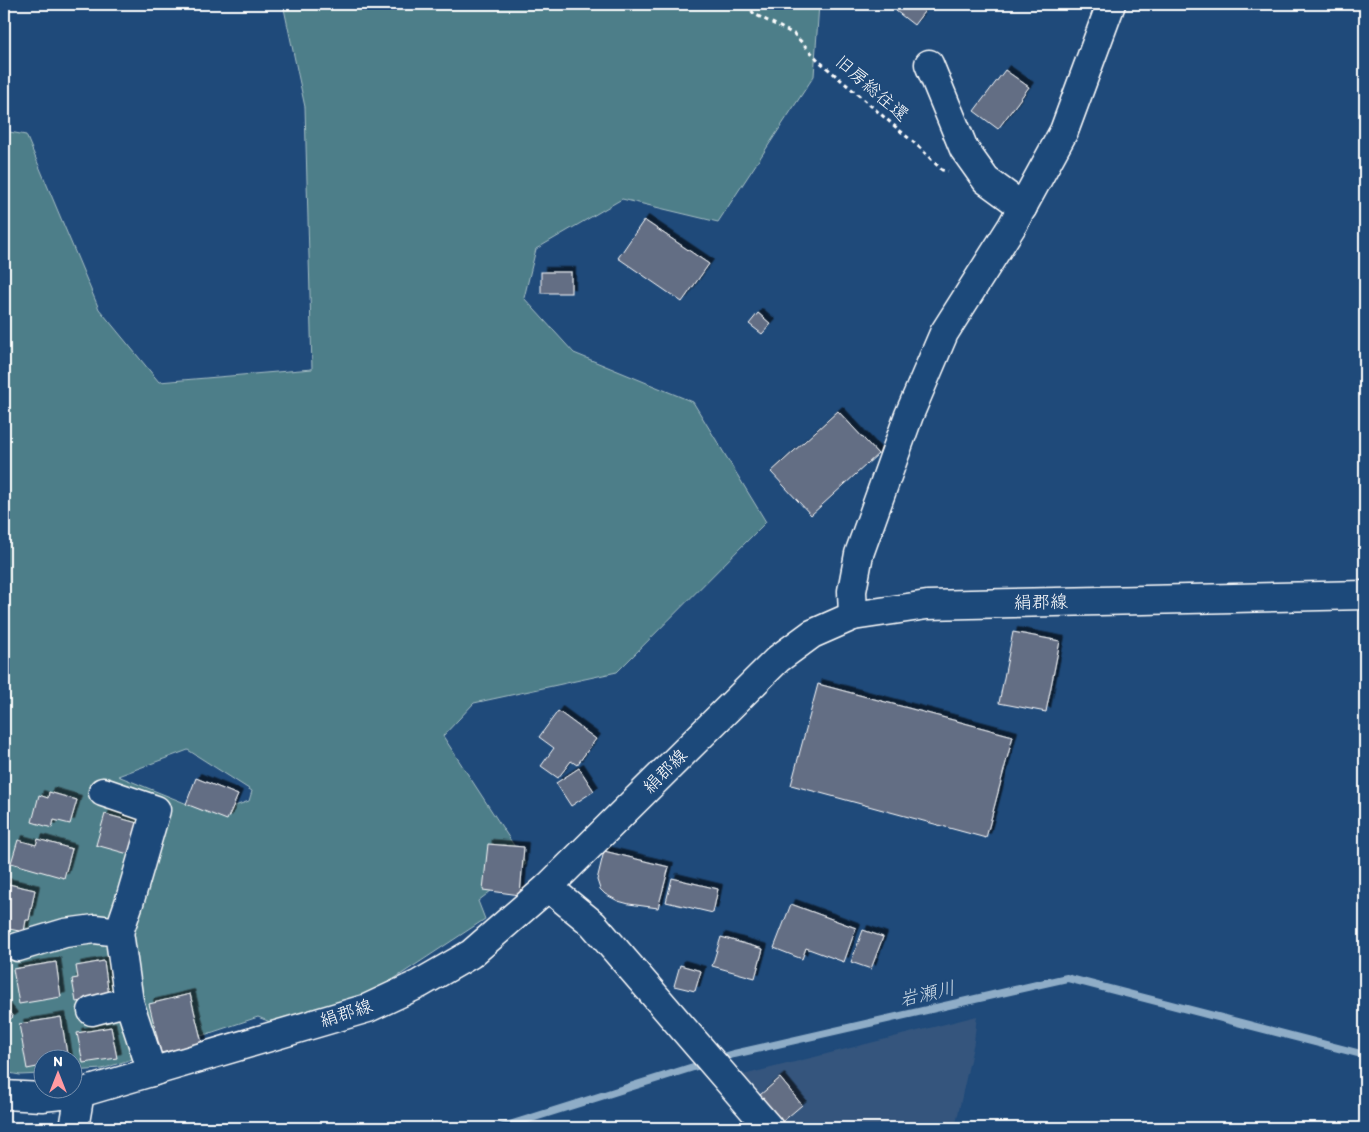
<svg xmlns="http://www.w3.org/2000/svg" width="1369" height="1132" font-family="Itim,'Klee One',sans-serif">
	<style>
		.built { fill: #34557d }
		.green { fill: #4e7e89; stroke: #a6bec4; fill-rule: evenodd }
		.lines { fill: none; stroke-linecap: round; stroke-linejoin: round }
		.stream { stroke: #8fadc7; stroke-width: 8 }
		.building { fill: #646e84; stroke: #fff; filter: url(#shadow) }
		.minor-casing { stroke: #fff; stroke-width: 31 }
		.major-casing { stroke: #fff; stroke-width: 31 }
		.path { stroke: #fff; stroke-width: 3; stroke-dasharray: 4 4; stroke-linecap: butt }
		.minor { stroke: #1f4a7a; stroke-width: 28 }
		.major { stroke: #1f4a7a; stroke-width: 28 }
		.labels { text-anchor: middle; stroke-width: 4; stroke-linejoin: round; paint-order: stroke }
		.street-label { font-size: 18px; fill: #fff; stroke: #1f4a7a }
		.water-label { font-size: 19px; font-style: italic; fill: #d0dde8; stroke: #1f4a7a }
	</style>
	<defs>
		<filter id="shadow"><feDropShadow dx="4.5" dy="-4.5" stdDeviation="0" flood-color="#0009"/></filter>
	</defs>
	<rect width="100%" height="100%" fill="#1f4a7a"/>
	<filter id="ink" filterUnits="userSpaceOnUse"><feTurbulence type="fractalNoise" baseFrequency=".02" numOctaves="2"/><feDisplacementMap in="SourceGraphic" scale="10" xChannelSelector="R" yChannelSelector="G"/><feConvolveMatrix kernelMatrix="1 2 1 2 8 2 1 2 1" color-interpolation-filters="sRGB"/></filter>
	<g filter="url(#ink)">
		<path class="built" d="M977 1016 974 1042 955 1128H788L743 1075Z"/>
		<path class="green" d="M283 4H819L814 76 718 222 622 199 536 249 524 298 574 353 693 402 766 522 617 672 474 703 443 736 526 864 478 901 485 919 371 994 280 1026 258 1017 102 1069 73 1071 72 1060H42V1074L20 1075 4 1072V131L26 135 99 309 159 382 312 369 305 107ZM188 750 252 791 249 801 212 814 118 776Z"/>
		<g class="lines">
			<g class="stream">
				<path d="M717 1059 734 1054 1067 978 1365 1055"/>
				<path d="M500 1128 706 1063"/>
			</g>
		</g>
		<g class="building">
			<path d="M902 4H930L914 25 896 11Z"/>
			<path d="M1005 70 1029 87 998 129 974 111Z"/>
			<path d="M644 220 709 264 682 302 618 258Z"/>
			<rect x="541" y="272" width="30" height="21"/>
			<path d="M758 313 771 324 762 334 749 324Z"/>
			<path d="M838 411 878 454 811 515 771 472Z"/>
			<path d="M1013 632 1060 641 1046 712 999 703Z"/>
			<path d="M818 684 1013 736 986 838 791 785Z"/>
			<path d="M558 711 596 739 577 765 571 761 558 778 541 766 554 748 539 737Z"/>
			<path d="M579 768 594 791 571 806 556 783Z"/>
			<path d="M196 778 238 795 227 820 186 804Z"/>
			<path d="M49 792 77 800 70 824 54 820 52 828 32 822 39 795 48 798Z"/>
			<path d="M105 814 141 824 132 855 96 845Z"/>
			<path d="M38 839 72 849 64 878 11 863 18 840 36 845Z"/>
			<path d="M488 844 524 847 520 895 483 890Z"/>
			<path d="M604 851 669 867 658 908 629 904 618 901 605 894 600 889 597 880Z"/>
			<path d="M672 878 718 889 713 913 666 902Z"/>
			<path d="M4 883 35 890 29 920H26L24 932 4 928Z"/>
			<path d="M791 904 856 928 844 962 806 948 802 959 774 948Z"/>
			<path d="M863 930 883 937 871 969 851 962Z"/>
			<path d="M721 937 763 949 755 978 712 966Z"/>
			<path d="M104 961 109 996 76 1002 72 979 78 978 76 966Z"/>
			<path d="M56 962 61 997 19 1004 13 969Z"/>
			<path d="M680 965 701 971 695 991 674 986Z"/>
			<path d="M190 994 202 1043 161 1053 149 1004Z"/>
			<path d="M4 1006 13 1017 4 1024Z"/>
			<path d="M61 1017 68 1060H42V1066L27 1069 19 1024Z"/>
			<path d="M111 1027 117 1058 83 1063 77 1033Z"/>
			<path d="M780 1078 802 1105 782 1122 760 1095Z"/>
		</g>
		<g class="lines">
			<defs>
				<g id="minor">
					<path d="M929 64 964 149 986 180 1023 207"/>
					<path d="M853 616 852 591 859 554 909 415 944 333 1012 226 1064 131 1111 4"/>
					<path d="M103 792 156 810 129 903 119 932"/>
					<path d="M548 887 593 924 769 1128"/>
					<path d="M18 947 65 933 95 929 119 932 129 1002 152 1072"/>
					<path d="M92 1011 114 1005 129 1002"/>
					<path d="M74 1128 80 1093"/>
				</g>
				<path id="major" d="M4 1095 42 1097 80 1093 368 1008 419 984 471 954 548 887 778 659 812 634 853 616 927 605 1365 595"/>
			</defs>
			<use href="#minor" class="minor-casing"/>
			<use href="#major" class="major-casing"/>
			<path class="path" d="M747 4 754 14 794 34 820 62 919 147 942 170 948 171"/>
			<use href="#minor" class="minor"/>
			<use href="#major" class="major"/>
		</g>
	</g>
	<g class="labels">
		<g class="street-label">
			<text transform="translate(872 88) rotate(41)" y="6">旧房総往還</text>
			<text transform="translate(1041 602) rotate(-1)" y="6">絹郡線</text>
			<text transform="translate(665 771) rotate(-45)" y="6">絹郡線</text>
			<text transform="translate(346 1013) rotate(-18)" y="6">絹郡線</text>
		</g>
		<g class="water-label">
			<text transform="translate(927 993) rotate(-13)" y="7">岩瀬川</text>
		</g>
	</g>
	<rect width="1369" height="1132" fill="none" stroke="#1f4a7a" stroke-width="20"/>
	<rect x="10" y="10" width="1349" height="1112" fill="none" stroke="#fff" stroke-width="2" filter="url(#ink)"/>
	<g transform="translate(58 1074)"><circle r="24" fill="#1f4a7a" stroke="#7992af"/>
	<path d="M0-4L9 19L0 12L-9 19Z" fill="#ff9aa2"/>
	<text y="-8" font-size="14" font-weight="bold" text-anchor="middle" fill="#ffffff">N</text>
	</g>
</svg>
